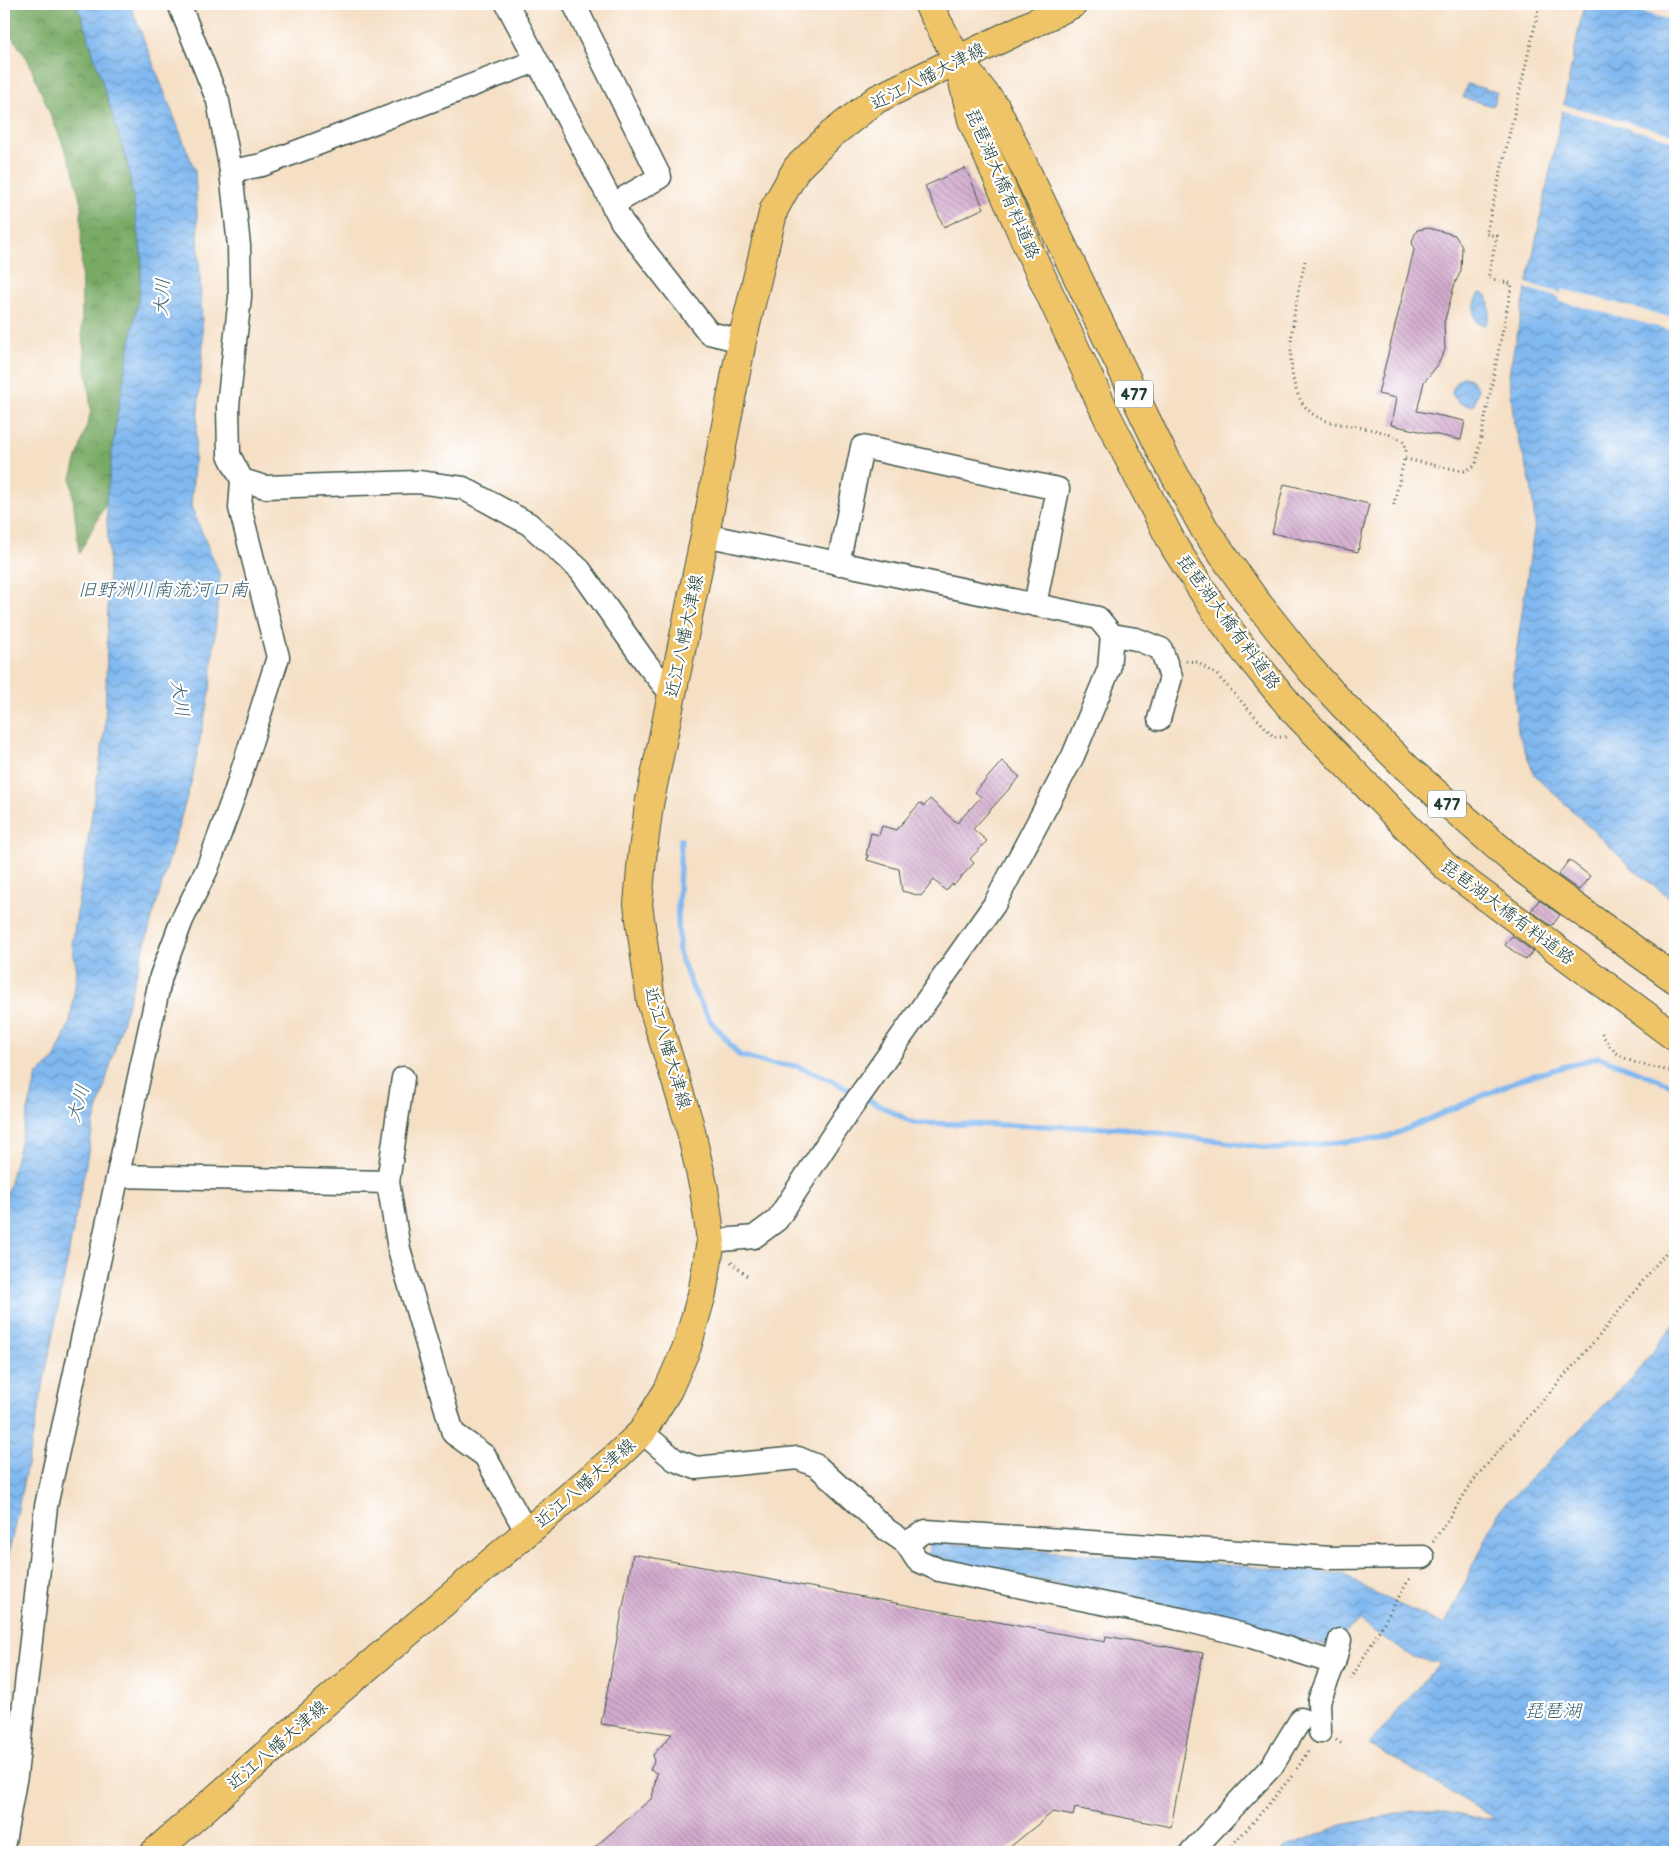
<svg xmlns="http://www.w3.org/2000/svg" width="1679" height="1856" font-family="'Balsamiq Sans','Klee One',sans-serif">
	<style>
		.forest { fill: url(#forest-crowns); stroke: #4c744d }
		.water { fill: url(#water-waves); stroke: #507a92 }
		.pier { fill: #f5dfc5 }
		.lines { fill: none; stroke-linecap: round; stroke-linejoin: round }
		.stream { stroke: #80b8f0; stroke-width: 5.5 }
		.building { fill: url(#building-back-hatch) }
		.minor-casing { stroke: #3f554a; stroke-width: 25 }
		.major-casing { stroke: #3f554a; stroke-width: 30 }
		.highway-casing { stroke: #3f554a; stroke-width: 30 }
		.path { stroke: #3f554a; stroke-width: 3; stroke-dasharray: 1 4; stroke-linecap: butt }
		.minor { stroke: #fff; stroke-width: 22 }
		.major { stroke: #efc469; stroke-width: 28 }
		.highway { stroke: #efc469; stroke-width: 28 }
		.labels { text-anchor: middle; stroke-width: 4.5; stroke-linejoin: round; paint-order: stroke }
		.shield { fill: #fff; stroke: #627771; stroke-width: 1 }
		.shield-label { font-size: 16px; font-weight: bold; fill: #1f3d34 }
		.street-label { font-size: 18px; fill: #1f3d34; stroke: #fff }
		.water-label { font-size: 19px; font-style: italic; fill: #3c626c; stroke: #fff }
	</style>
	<defs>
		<pattern id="forest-crowns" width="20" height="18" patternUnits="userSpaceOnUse" patternTransform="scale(1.25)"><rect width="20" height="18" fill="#79ab66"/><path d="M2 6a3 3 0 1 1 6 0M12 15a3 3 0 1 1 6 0" fill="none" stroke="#638c55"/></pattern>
		<pattern id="water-waves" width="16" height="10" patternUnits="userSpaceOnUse" patternTransform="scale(1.25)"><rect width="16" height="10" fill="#80b8f0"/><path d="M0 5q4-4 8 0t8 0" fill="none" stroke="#6897c3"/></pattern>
		<pattern id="building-back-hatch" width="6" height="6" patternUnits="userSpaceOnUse" patternTransform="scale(1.25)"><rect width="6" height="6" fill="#d3aace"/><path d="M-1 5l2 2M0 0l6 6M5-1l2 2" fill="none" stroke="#ab8ca8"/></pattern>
	</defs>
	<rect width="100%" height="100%" fill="#fff"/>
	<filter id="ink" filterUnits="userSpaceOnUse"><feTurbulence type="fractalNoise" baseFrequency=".02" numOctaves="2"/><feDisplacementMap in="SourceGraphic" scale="10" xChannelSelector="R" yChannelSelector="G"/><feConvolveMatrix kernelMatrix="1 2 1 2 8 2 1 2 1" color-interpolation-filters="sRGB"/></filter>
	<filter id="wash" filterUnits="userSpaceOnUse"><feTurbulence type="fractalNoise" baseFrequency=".0096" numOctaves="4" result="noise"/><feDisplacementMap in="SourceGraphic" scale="20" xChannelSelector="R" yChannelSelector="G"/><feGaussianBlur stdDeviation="1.12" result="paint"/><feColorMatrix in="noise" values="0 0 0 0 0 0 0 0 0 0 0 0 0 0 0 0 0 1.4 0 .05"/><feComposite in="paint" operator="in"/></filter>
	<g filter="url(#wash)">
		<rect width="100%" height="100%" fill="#f5dfc5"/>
		<path class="forest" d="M4 4H74L81 14 128 165 142 259 138 303 117 415 106 503 79 554 71 478 91 411 82 334 81 204 73 169 27 58 4 26Z"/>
		<g class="water">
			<path d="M74 4H130L195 171 203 345 191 506 220 575 210 691 192 779 94 1122 43 1386 4 1578V1206L37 1075 54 1060 70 1022 77 971 72 945 105 728 109 555 106 503 117 415 139 295 142 259 128 165 81 14Z"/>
			<path d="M1584 4H1675V902L1632 868 1534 774 1518 732 1513 675 1535 523 1531 484 1514 423 1509 373Z"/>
			<path d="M1467 84 1497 92 1493 106 1463 98Z"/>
			<path d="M1480 293 1487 295C1490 305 1491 317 1485 325L1478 324C1471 314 1474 303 1480 293Z"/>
			<path d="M1463 377C1471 378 1474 382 1478 389L1474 404 1470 406 1458 402 1452 394C1453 386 1456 380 1463 377Z"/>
			<path d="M1675 1323V1852H1281L1285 1847 1342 1825 1412 1811H1442L1473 1818 1496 1819 1369 1744 1440 1663 1412 1657 1360 1621 1329 1646 928 1555 930 1542 1344 1574 1378 1595 1445 1625 1501 1508 1634 1375Z"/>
		</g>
		<g class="pier">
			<path d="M1612 4H1643L1675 12V21Z"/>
			<path d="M1561 104 1675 135V141L1560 110Z"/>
			<path d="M1525 283 1561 293 1562 289 1674 318 1670 330 1559 301V297L1524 288Z"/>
		</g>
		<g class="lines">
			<g class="stream">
				<path d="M681 840 678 912 679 953 693 989 710 1020 739 1055 767 1063 796 1066 827 1078 855 1093"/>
				<path d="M865 1098 914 1123 1122 1128 1275 1149 1388 1137 1521 1079 1599 1057 1675 1086"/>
			</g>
		</g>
		<g id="blocks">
			<g class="building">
				<path d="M965 168 984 208 944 227 925 186Z"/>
				<path d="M1428 228 1455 235 1462 247 1461 271 1455 283 1444 323 1445 350 1437 366 1424 382 1417 411 1465 421 1461 440 1391 425 1396 398 1378 394 1414 250 1412 241 1417 230Z"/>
				<path d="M1284 484 1369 504 1358 552 1272 533Z"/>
				<path d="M1002 761 1020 777 973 829 987 841 970 859 974 863 954 885 952 884 946 891 934 880 921 896 902 891 899 869 867 860 868 855H866L871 833 879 835 882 826 896 830 920 803 924 806 930 799 957 823 981 797 975 792Z"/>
				<path d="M1569 860 1590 876 1579 890 1558 875Z"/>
				<path d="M1539 900 1560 915 1552 926 1531 911Z"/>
				<path d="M1512 936 1533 951 1526 960 1505 945Z"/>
				<path d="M633 1554 1105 1642 1106 1636 1203 1653 1171 1827 1075 1808 1073 1816 1053 1812 1004 1852H589L652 1798 657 1773 650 1770 654 1762 653 1755 672 1734 601 1724Z"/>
			</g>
		</g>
	</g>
	<g filter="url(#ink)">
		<use href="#blocks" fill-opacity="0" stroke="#3f554a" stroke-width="1"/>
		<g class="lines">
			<defs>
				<g id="minor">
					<path d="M507 4 622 222 709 333 742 341"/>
					<path d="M574 4 660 177 612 205"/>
					<path d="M231 171 262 165 536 61"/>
					<path d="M242 480 265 487 418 482 463 488 529 524 580 570 646 663 672 695"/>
					<path d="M705 535 1098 618 1112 635 1109 669 1073 756 994 905 844 1118 777 1220 754 1237 711 1241"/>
					<path d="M838 564 862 447 1058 489 1035 605"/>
					<path d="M1112 635 1136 639 1161 649 1171 677 1159 719"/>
					<path d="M403 1078 388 1182 399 1249 453 1433 485 1456 527 1533"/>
					<path d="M118 1176 388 1182"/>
					<path d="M642 1432 675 1460 696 1468 798 1458 817 1466 887 1530 906 1543 917 1560 939 1570 1185 1620 1252 1637 1334 1663"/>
					<path d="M906 1543 926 1531 1331 1558 1423 1557"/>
					<path d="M1320 1732 1319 1701 1334 1663 1340 1640"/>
					<path d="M4 1842 16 1775 46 1506 161 976 182 920 207 869 235 793 278 657 240 508 242 480 229 455 228 406 240 297 239 246 231 171 218 101 179 4"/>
					<path d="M1191 1852 1272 1766 1301 1719"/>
				</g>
				<path id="major" d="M155 1852 327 1701 616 1457 642 1432 668 1390 687 1347 702 1294 711 1241 704 1189 689 1123 651 1001 638 904 642 858 649 805 705 535 742 341 774 209 797 168 832 134 877 99 1073 4"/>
				<g id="highway">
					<path d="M928 4 958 60 996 108 1161 450 1205 530 1255 600 1309 668 1344 706 1407 768 1524 870 1675 979"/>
					<path d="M960 69 972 120 1032 256 1108 418 1175 548 1213 607 1244 650 1294 711 1446 867 1675 1037"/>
				</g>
			</defs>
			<use href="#minor" class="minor-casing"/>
			<use href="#major" class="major-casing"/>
			<use href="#highway" class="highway-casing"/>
			<g class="path">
				<path d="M1305 261C1296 303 1269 403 1327 421 1352 428 1382 427 1404 442L1406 451 1393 508"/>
				<path d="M1405 459 1464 471 1473 467 1476 463 1512 284 1488 278 1497 236 1486 234 1540 4"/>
				<path d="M1186 661 1197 662 1217 675 1274 737H1288"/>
				<path d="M1602 1033C1615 1064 1646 1065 1675 1072"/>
				<path d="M731 1262 747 1276"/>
				<path d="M1433 1542 1476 1477 1599 1336 1675 1241"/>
				<path d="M1351 1679 1411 1576"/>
				<path d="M1336 1740 1342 1744"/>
				<path d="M1297 1769 1309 1749"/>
				<path d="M1159 1850 1161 1852"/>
				<path d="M1225 1852 1250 1826 1292 1776"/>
			</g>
			<use href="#minor" class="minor"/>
			<use href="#major" class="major"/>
			<use href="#highway" class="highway"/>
		</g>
	</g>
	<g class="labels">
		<g class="shield">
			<rect x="1115" y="380.5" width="38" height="27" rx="4"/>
			<rect x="1428" y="790.5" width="38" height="27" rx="4"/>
		</g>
		<g class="shield-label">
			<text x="1134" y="400">477</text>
			<text x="1447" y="810">477</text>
		</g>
		<g class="street-label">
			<text transform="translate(928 76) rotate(-27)" y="6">近江八幡大津線</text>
			<text transform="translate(1003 184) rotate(67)" y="6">琵琶湖大橋有料道路</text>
			<text transform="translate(1229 622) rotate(54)" y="6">琵琶湖大橋有料道路</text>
			<text transform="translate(684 636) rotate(-78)" y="6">近江八幡大津線</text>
			<text transform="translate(1508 912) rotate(37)" y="6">琵琶湖大橋有料道路</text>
			<text transform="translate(668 1048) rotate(74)" y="6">近江八幡大津線</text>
			<text transform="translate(585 1483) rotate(-41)" y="6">近江八幡大津線</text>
			<text transform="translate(277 1745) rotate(-41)" y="6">近江八幡大津線</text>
		</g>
		<g class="water-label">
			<text transform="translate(161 297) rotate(-86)" y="7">大川</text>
			<text x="163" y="596">旧野洲川南流河口南</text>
			<text transform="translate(181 698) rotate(82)" y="7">大川</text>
			<text transform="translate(77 1103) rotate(-73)" y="7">大川</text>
			<text x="1553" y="1717">琵琶湖</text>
		</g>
	</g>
	<rect width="1679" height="1856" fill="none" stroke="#fff" stroke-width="20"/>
</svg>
